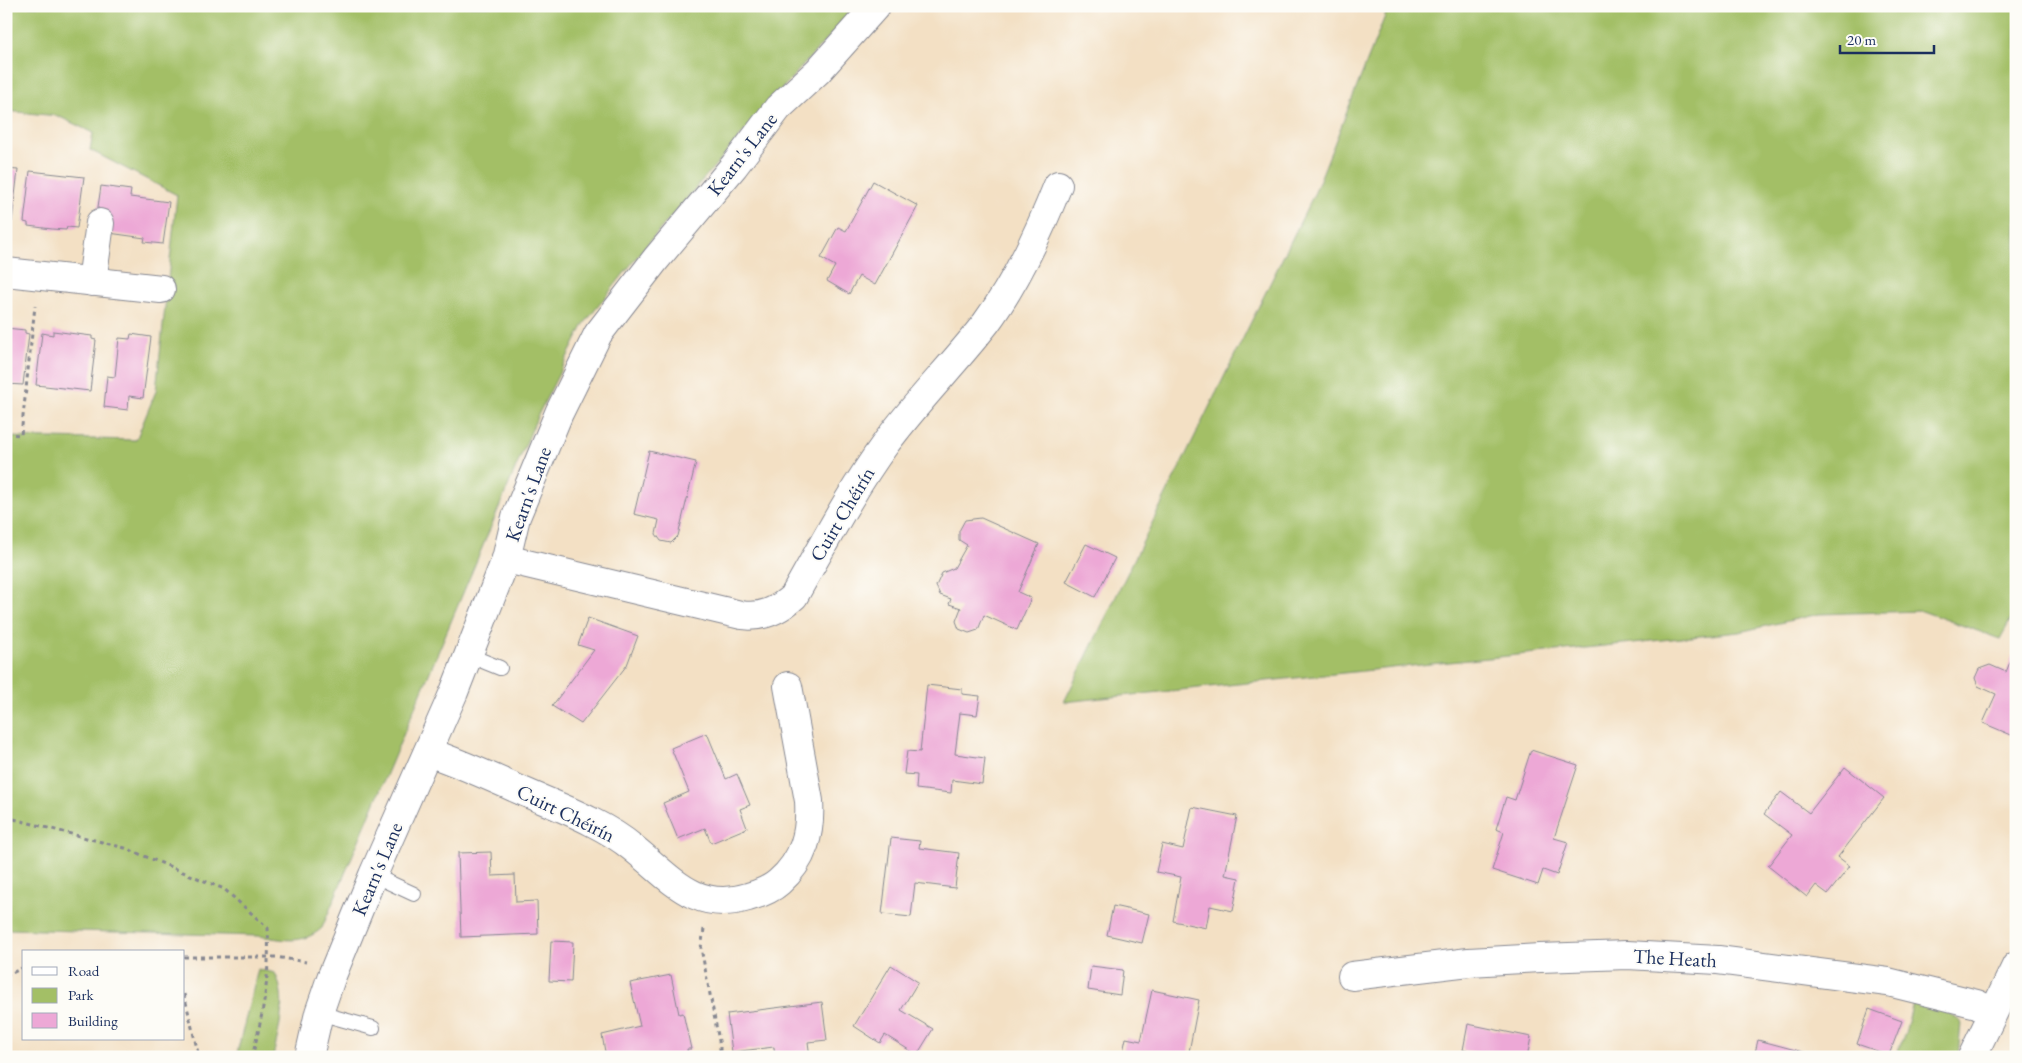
<svg xmlns="http://www.w3.org/2000/svg" width="2022" height="1063" font-family="'EB Garamond',serif">
	<style>
		.green { fill: #a3bf66; stroke: #5f7762 }
		.building { fill: #eda8d6 }
		.lines { fill: none; stroke-linecap: round; stroke-linejoin: round }
		.lane-casing { stroke: #878891; stroke-width: 16 }
		.street-casing { stroke: #878891; stroke-width: 30 }
		.path { stroke: #878891; stroke-width: 3; stroke-dasharray: 4 4; stroke-linecap: butt }
		.lane { stroke: #fff; stroke-width: 14 }
		.street { stroke: #fff; stroke-width: 28 }
		.labels { text-anchor: middle; stroke-width: 4; stroke-linejoin: round; paint-order: stroke }
		.street-label { font-size: 20px; fill: #1b2f5e; stroke: #fdfcf7 }
	</style>
	<rect width="100%" height="100%" fill="#fdfcf7"/>
	<filter id="ink" filterUnits="userSpaceOnUse"><feTurbulence type="fractalNoise" baseFrequency=".02" numOctaves="2"/><feDisplacementMap in="SourceGraphic" scale="10" xChannelSelector="R" yChannelSelector="G"/><feConvolveMatrix kernelMatrix="1 2 1 2 8 2 1 2 1" color-interpolation-filters="sRGB"/></filter>
	<filter id="wash" filterUnits="userSpaceOnUse"><feTurbulence type="fractalNoise" baseFrequency=".0096" numOctaves="4" result="noise"/><feDisplacementMap in="SourceGraphic" scale="20" xChannelSelector="R" yChannelSelector="G"/><feGaussianBlur stdDeviation="1.12" result="paint"/><feColorMatrix in="noise" values="0 0 0 0 0 0 0 0 0 0 0 0 0 0 0 0 0 1.4 0 .05"/><feComposite in="paint" operator="in"/></filter>
	<g filter="url(#wash)">
		<rect width="100%" height="100%" fill="#f3e0c4"/>
		<g class="green">
			<path d="M6 6H857L768 104 645 247 584 324 538 415 322 928C302 946 282 939 258 936L6 929V437L136 440 156 391 177 195 90 150 93 133 58 116 6 111Z"/>
			<path d="M1389 6H2016V610L2000 639 1922 611 1819 614 1739 632 1064 702 1315 192Z"/>
			<path d="M258 969 275 973C288 999 279 1029 273 1057H236Z"/>
			<path d="M1913 1003C1932 1005 1949 1008 1961 1023L1958 1057H1895L1905 1033Z"/>
		</g>
		<g id="blocks">
			<g class="building">
				<path d="M6 169 18 170 12 222 6 221Z"/>
				<path d="M30 171 84 177 77 228 67 227 66 230 52 229 28 226V223L24 222Z"/>
				<path d="M873 181 918 206 875 285 859 276 849 294 827 281 835 266 821 258 838 227 846 231Z"/>
				<path d="M101 186 131 190 130 197 169 202 163 244 144 242 145 238 109 233 97 214Z"/>
				<path d="M6 328 25 330V333L29 334 23 385 6 384Z"/>
				<path d="M53 331 92 336V339L96 340 90 391 36 385 42 333 53 335Z"/>
				<path d="M131 334 151 337 143 398 129 396 128 410 104 407 107 376 115 377 119 338 130 339Z"/>
				<path d="M649 451 696 462 678 536 671 543 661 541 656 534 659 520 634 514Z"/>
				<path d="M981 518 1039 544 1018 592 1031 598 1017 630 984 615 978 630 969 633 959 629 956 621 961 608 949 604 951 599 940 595 936 586 942 573 954 568 967 545 959 540V531L965 520Z"/>
				<path d="M1086 544 1115 558 1095 597 1066 582Z"/>
				<path d="M588 618 638 636 627 665 581 724 552 706 594 650 578 645Z"/>
				<path d="M2013 655 2016 656V737L1983 723 1996 694 1978 686 1975 678 1979 669 1990 665 2006 672Z"/>
				<path d="M927 685 962 689V694L980 696 977 715 960 713 955 754 985 758 982 784 952 780 951 793 916 789 917 775 904 774 907 751 920 752Z"/>
				<path d="M707 733 726 779 737 774 750 805 740 809 747 828 711 843 705 828 678 839 663 803 689 792 671 748Z"/>
				<path d="M1531 750 1578 765 1554 838 1568 842 1557 875 1543 870 1538 885 1492 870 1504 832 1496 829 1506 797 1515 800Z"/>
				<path d="M1845 767 1884 798 1838 857 1850 866 1828 894 1816 885 1807 897 1768 866 1792 835 1764 814 1781 792 1809 813Z"/>
				<path d="M1192 807 1237 816 1225 875 1239 878 1233 911 1210 906 1206 928 1173 921 1181 877 1156 872 1162 844 1183 849Z"/>
				<path d="M891 838 920 841 919 848 959 853 955 888 915 883 911 917 882 914Z"/>
				<path d="M491 852 492 876 515 875 516 902 537 901 538 934 461 937 458 853Z"/>
				<path d="M1113 906 1149 914 1142 943 1107 935Z"/>
				<path d="M551 941 573 942 571 982 549 981Z"/>
				<path d="M891 965 918 982 901 1010 933 1029 917 1055 885 1035 880 1043 854 1026Z"/>
				<path d="M1091 966 1123 970 1120 995 1088 990Z"/>
				<path d="M671 975 679 1014 683 1013 691 1049H687L688 1057H606L602 1035 640 1026 630 983Z"/>
				<path d="M1152 990 1199 1000 1188 1057H1122L1126 1038 1141 1041Z"/>
				<path d="M822 1002 827 1040 808 1042 810 1057H775L774 1047 732 1052 727 1014Z"/>
				<path d="M1869 1009 1902 1021 1889 1055 1857 1044Z"/>
				<path d="M1468 1024 1531 1037 1528 1053 1542 1057H1478L1479 1053 1463 1050Z"/>
				<path d="M1758 1040 1807 1053 1806 1057H1754Z"/>
			</g>
		</g>
	</g>
	<g filter="url(#ink)">
		<use href="#blocks" fill-opacity="0" stroke="#878891" stroke-width="1"/>
		<g class="lines">
			<defs>
				<g id="lane">
					<path d="M468 655 500 668"/>
					<path d="M373 875 414 894"/>
					<path d="M319 1013 373 1028"/>
				</g>
				<g id="street">
					<path d="M6 272 161 289"/>
					<path d="M92 282 100 223"/>
					<path d="M506 559 741 615C762 618 778 611 794 596 823 545 851 491 886 443 917 401 954 364 986 323 1017 281 1039 233 1058 185"/>
					<path d="M428 752C460 763 491 777 522 791 545 801 569 810 592 822 606 829 621 838 633 848 671 878 695 913 748 897 759 894 770 890 779 882 804 860 811 833 809 801L788 686"/>
					<path d="M1352 976 1469 962 1540 958 1627 955 1718 960 1888 982 1977 1004 1993 1012"/>
					<path d="M309 1057 319 1013 331 978 373 875 454 692 506 559 516 517 559 413 598 334 656 259 734 166 778 108 818 71 876 6"/>
					<path d="M1972 1057 2016 966"/>
				</g>
			</defs>
			<use href="#lane" class="lane-casing"/>
			<use href="#street" class="street-casing"/>
			<g class="path">
				<path d="M6 434 21 435 35 306"/>
				<path d="M6 817 125 848 224 889 268 928C270 975 264 1011 252 1057"/>
				<path d="M704 929 701 948 720 1046V1057"/>
				<path d="M184 957H276L306 962"/>
				<path d="M6 976 24 967"/>
				<path d="M184 994 199 1057"/>
			</g>
			<use href="#lane" class="lane"/>
			<use href="#street" class="street"/>
		</g>
	</g>
	<g class="labels">
		<g class="street-label">
			<text transform="translate(742 154) rotate(-52)" y="7">Kearn's Lane</text>
			<text transform="translate(528 494) rotate(-70)" y="7">Kearn's Lane</text>
			<text transform="translate(842 514) rotate(-59)" y="7">Cuirt Chéirín</text>
			<text transform="translate(566 813) rotate(26)" y="7">Cuirt Chéirín</text>
			<text transform="translate(377 869) rotate(-67)" y="7">Kearn's Lane</text>
			<text transform="translate(1675 958) rotate(3)" y="7">The Heath</text>
		</g>
	</g>
	<rect width="2022" height="1063" fill="none" stroke="#fdfcf7" stroke-width="25"/>
	<rect x="22" y="950" width="162" height="90" fill="#fdfcf7" stroke="#a3aaba"/>
	<rect x="32" y="967" width="25" height="8" fill="#ffffff" stroke="#a3aaba"/>
	<text x="68" y="976" font-size="15" fill="#1b2f5e">Road</text>
	<rect x="32" y="988" width="25" height="15" fill="#a3bf66" stroke="#a3aaba"/>
	<text x="68" y="1000" font-size="15" fill="#1b2f5e">Park</text>
	<rect x="32" y="1013" width="25" height="15" fill="#eda8d6" stroke="#a3aaba"/>
	<text x="68" y="1026" font-size="15" fill="#1b2f5e">Building</text>
	<path d="M1840 45v8h94v-8" fill="none" stroke="#1b2f5e" stroke-width="2.5"/>
	<text x="1847" y="45" font-size="15" fill="#1b2f5e" stroke="#fdfcf7" stroke-width="4" paint-order="stroke">20 m</text>
</svg>
